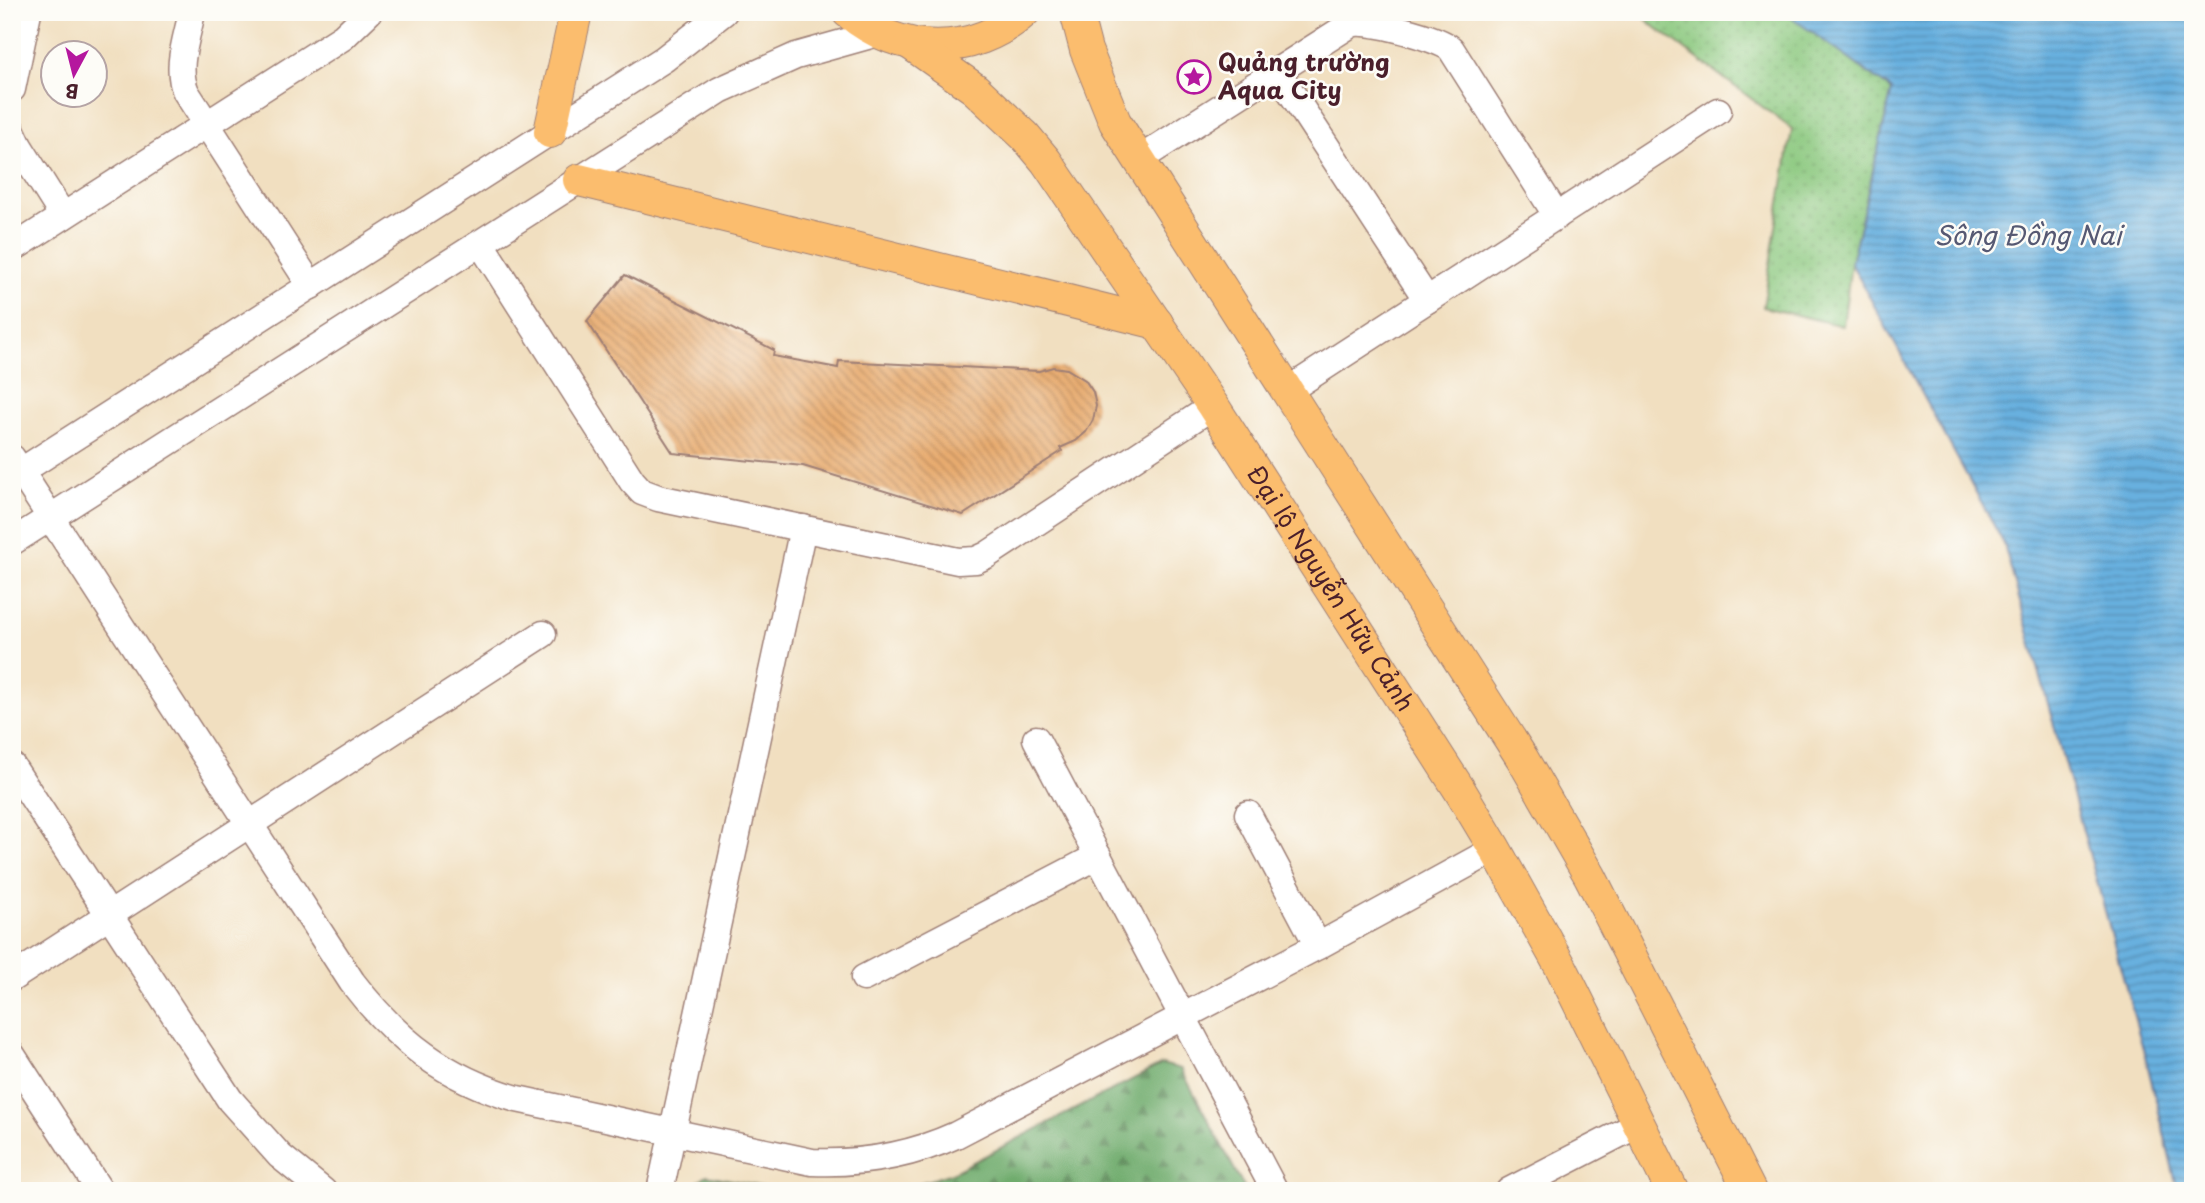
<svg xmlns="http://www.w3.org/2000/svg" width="2205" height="1203" font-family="'Playpen Sans',sans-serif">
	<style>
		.forest { fill: url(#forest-firs); stroke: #5c664c; stroke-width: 2 }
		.park { fill: url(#park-dots); stroke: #6a7454; stroke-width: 2 }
		.water { fill: url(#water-rules); stroke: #586885; stroke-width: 2 }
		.building { fill: url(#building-back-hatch) }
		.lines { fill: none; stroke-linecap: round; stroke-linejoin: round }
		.minor-casing { stroke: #9e7f76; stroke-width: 29 }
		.major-casing { stroke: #9e7f76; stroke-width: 34 }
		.minor { stroke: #fff; stroke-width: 26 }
		.major { stroke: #fbbd6e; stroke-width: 32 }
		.labels { text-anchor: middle; stroke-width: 5; stroke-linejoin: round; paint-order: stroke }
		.poi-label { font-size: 24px; font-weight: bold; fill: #4a1f2b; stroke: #fdfcf7; text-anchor: start }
		.street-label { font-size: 24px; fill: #4a1f2b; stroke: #fdfcf7 }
		.water-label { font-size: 26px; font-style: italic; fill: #565973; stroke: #fdfcf7 }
	</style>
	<defs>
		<pattern id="forest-firs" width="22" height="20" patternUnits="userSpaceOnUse" patternTransform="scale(1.75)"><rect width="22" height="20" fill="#6fac6d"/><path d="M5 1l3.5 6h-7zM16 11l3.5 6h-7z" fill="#5d8b5a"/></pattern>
		<pattern id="park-dots" width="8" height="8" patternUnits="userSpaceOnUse" patternTransform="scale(1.75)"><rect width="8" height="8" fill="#8ac87e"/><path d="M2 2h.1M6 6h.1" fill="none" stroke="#79ab6d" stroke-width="1.8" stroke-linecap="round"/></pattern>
		<pattern id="water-rules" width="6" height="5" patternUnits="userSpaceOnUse" patternTransform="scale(1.75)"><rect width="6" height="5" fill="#67b0df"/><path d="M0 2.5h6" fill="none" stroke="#578fb5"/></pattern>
		<pattern id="building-back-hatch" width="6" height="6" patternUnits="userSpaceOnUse" patternTransform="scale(1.75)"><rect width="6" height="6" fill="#e8ac70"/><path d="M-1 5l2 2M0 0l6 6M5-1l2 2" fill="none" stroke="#be8b5c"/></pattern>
	</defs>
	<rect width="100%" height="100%" fill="#fdfcf7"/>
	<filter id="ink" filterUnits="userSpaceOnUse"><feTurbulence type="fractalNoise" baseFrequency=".0143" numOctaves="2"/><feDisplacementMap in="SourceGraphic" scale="14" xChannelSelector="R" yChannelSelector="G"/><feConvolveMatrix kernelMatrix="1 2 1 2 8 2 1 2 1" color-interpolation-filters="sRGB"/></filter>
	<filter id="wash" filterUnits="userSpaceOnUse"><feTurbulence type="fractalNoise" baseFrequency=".00686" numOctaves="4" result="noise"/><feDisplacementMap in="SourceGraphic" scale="28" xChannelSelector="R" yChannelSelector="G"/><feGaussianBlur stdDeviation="1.57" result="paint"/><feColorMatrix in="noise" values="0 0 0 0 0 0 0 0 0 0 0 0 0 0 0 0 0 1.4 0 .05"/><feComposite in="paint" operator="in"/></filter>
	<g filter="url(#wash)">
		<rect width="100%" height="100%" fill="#f1dfc0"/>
		<g class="forest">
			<path d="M1162 1064 1181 1069 1246 1191H895L952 1173Z"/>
			<path d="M707 1175 787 1191H691L692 1185Z"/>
		</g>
		<path class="park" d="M1639 12H1784L1892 90 1851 263 1843 326 1763 307 1792 129 1651 24Z"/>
		<path class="water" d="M1784 12H2193V1191H2178L2148 1067 2004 544 1851 263 1892 90Z"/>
		<g id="blocks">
			<path class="building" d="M625 275 774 350 773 356 838 368 839 361 1039 371 1053 367 1067 369 1085 380 1093 392 1096 406 1093 420 1086 432 1076 441 1060 448 1062 451 963 515 803 466 673 453 587 321Z"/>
		</g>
	</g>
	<g filter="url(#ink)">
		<use href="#blocks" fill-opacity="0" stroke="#9e7f76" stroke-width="2"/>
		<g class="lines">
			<defs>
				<g id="minor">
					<path d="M192 12C187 38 175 67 186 92L311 286"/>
					<path d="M1277 71 1427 300"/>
					<path d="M12 89 28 12"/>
					<path d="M12 131 19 146 63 216"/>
					<path d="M1138 160 1351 24C1366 18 1439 38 1451 49L1557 216"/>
					<path d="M481 244 632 481 642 492 658 498 958 561 976 560 987 555 1213 406"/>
					<path d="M12 249 343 37 369 12"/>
					<path d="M1287 391 1718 111"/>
					<path d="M12 458 352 982C398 1042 445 1078 517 1099L812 1162C863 1164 910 1156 956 1135L1318 946 1495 849"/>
					<path d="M12 477 664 59 724 12"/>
					<path d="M12 542 720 90 796 56 878 33"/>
					<path d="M1036 739 1275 1191"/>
					<path d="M12 766 230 1100 280 1156 323 1191"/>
					<path d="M1248 814 1318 946"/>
					<path d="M12 978 543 634"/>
					<path d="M864 978 1098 856"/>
					<path d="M12 1055 100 1191"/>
					<path d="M660 1191 803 528"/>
					<path d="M1509 1191 1639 1124"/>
				</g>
				<g id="major">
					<path d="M848 12C900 56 972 58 1024 12"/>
					<path d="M1076 12 1086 50 1115 122 1522 758 1590 876 1750 1191"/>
					<path id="s1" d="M911 44 975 89 1025 136 1046 161 1213 406 1459 789 1495 849 1562 969 1672 1191"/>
					<path d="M550 132 576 12"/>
					<path d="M579 180 1157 323"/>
				</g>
			</defs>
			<use href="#minor" class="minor-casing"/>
			<use href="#major" class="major-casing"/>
			<use href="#minor" class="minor"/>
			<use href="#major" class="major"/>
		</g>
	</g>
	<defs>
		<symbol id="sight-ring" viewBox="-11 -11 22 22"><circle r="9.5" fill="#fdfcf7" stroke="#b5179e" stroke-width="1.5"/><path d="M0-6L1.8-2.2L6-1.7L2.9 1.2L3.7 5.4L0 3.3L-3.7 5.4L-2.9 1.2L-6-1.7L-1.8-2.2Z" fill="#b5179e"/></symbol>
	</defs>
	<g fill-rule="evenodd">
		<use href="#sight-ring" x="1175" y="58" width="38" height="38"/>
	</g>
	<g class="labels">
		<g class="poi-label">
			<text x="1218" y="71">Quảng trường<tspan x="1218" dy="28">Aqua City</tspan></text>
		</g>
		<g class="street-label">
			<text dy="8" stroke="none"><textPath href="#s1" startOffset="693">Đại lộ Nguyễn Hữu Cảnh</textPath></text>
		</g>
		<g class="water-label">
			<text x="2028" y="245">Sông Đồng Nai</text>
		</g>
	</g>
	<rect width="2205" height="1203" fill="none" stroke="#fdfcf7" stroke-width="42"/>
	<g transform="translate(74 74) rotate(187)"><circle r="33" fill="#fdfcf7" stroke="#b5a4a5" stroke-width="2"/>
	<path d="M0-5L12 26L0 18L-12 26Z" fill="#b5179e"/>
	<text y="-10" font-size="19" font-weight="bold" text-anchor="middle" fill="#4a1f2b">B</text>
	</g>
</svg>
